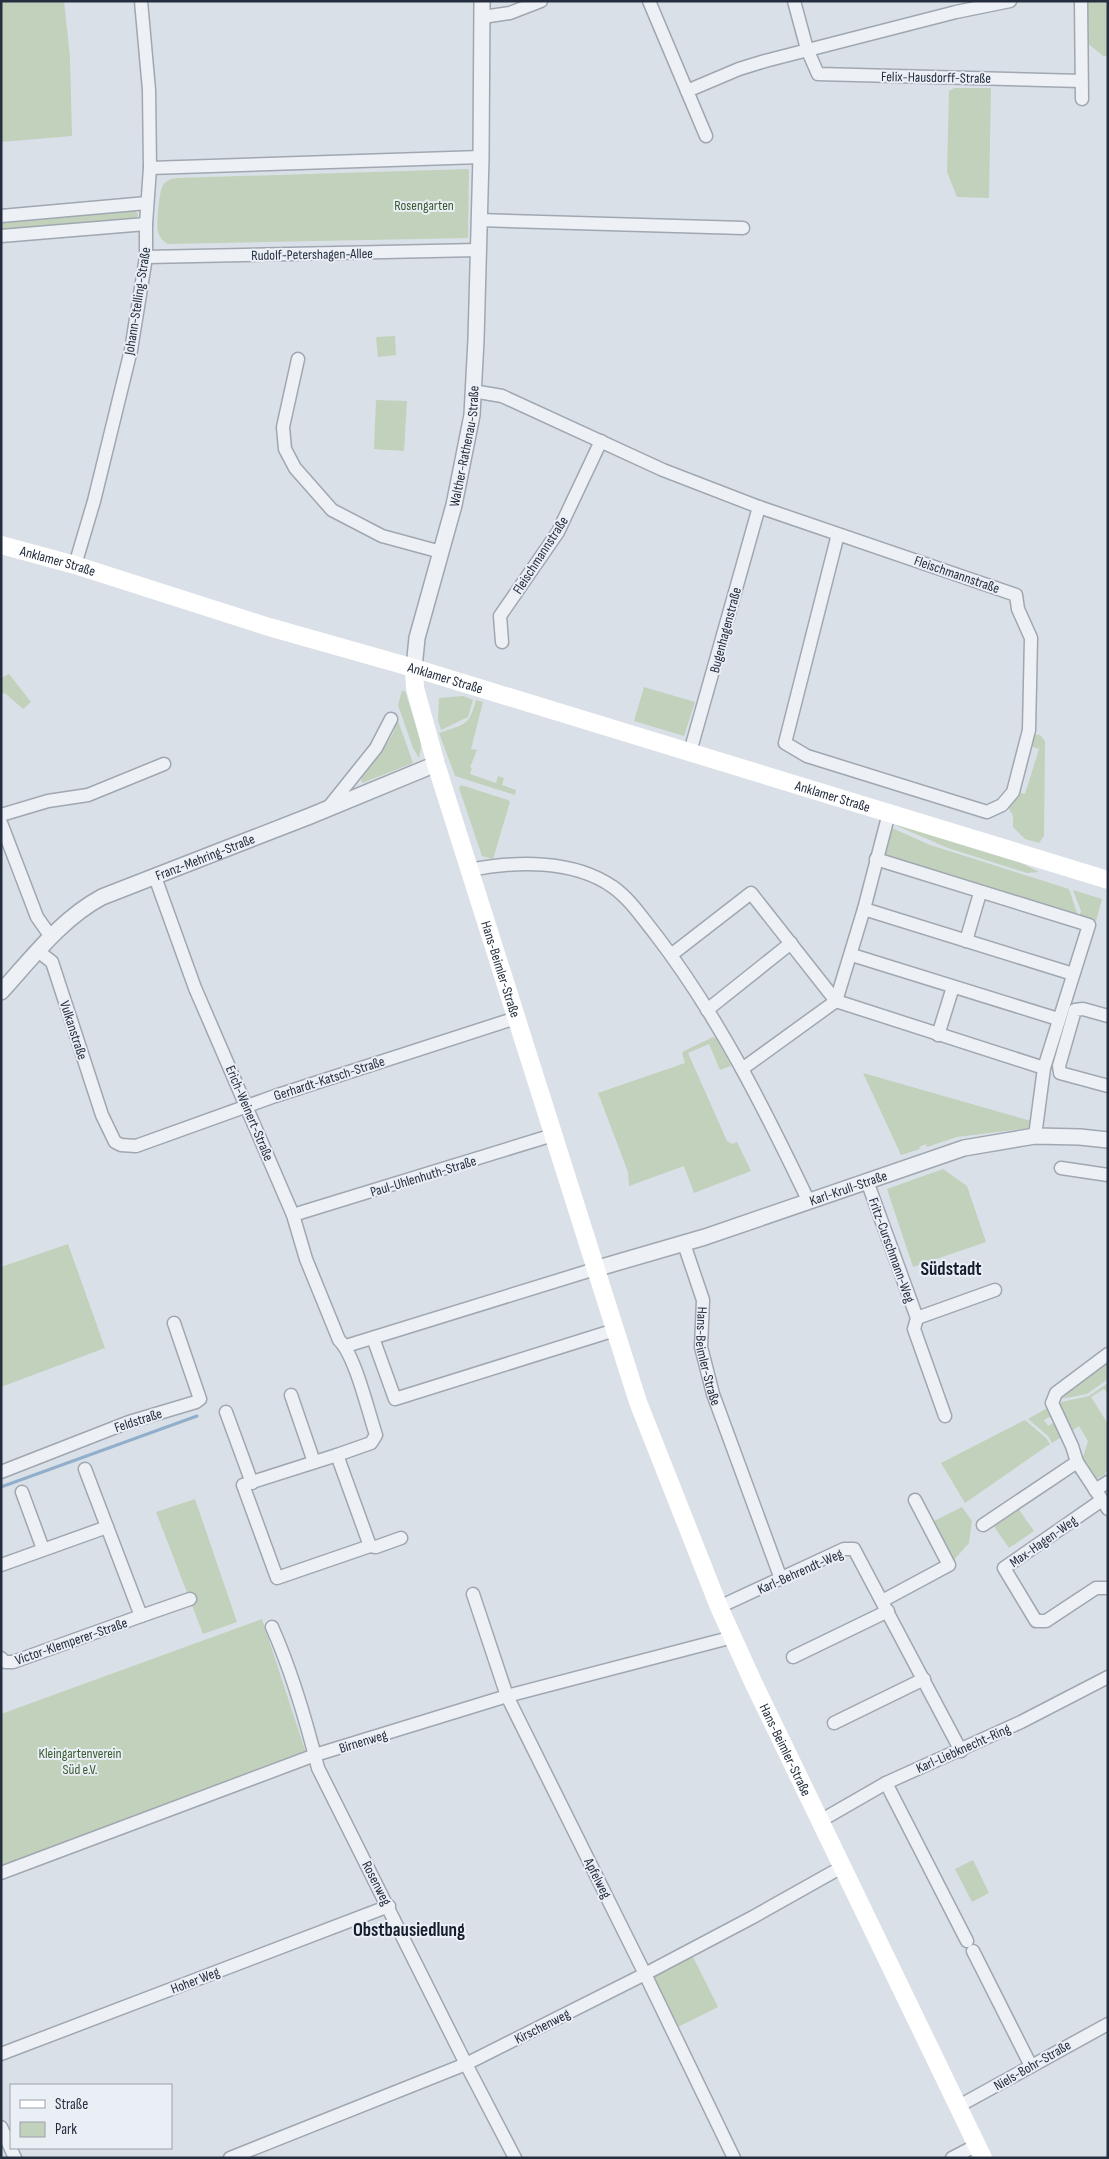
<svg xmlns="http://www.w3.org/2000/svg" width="1109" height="2159" font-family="'Sofia Sans Condensed',sans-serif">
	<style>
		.green { fill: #c1d1bb }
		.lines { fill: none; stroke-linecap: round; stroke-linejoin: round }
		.stream { stroke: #91afcb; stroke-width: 3 }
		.minor-casing { stroke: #a0a7b1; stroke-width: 15 }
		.tertiary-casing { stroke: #a0a7b1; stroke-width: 18 }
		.minor { stroke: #edf0f5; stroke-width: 12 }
		.tertiary { stroke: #edf0f5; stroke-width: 15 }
		.secondary { stroke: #fff; stroke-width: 18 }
		.labels { text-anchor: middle; stroke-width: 4; stroke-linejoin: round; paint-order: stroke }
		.street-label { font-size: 14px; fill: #242e3e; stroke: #eaeef5 }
		.park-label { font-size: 14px; fill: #395b30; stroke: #eaeef5 }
		.district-label { font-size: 19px; font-weight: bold; fill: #161f2e; stroke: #eaeef5 }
	</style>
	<rect width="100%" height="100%" fill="#dae0e7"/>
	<g class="green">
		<path d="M1 1H64L70 57 72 136 1 142Z"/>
		<path d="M1084 1H1108V56H1103L1085 41Z"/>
		<path d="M954 88H991L989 198 957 197 947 172 949 91Z"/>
		<path d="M469 169 468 238 168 244C163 241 160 238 158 232 156 225 159 191 163 185 167 180 171 179 177 178Z"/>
		<path d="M132 209 136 211 138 215 135 221 1 232V220Z"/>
		<path d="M395 336 396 355 378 357 376 337Z"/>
		<path d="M376 400 407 401 404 451 374 449Z"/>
		<path d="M9 674 31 702 23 709 5 693 1 694V678Z"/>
		<path d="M644 687 695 702 684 736 634 721Z"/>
		<path d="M402 691H405L420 739 421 747 419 758 413 748 398 705Z"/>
		<path d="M463 696 473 700 468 717 441 730 438 720 439 698Z"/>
		<path d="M476 700 483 702 471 749 477 750 470 767 472 768 470 774 496 783 498 776 504 778 502 785 516 790 515 795 455 776 439 733C464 724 469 727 476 700Z"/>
		<path d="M395 712 413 763 362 783 361 779C369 768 396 736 396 723 396 720 394 717 393 715Z"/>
		<path d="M1033 734 1040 735 1045 741 1044 836 1039 843 1025 839 1013 827V816L1007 805 1017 792 1025 794 1039 749 1030 746Z"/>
		<path d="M461 785 508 800 510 802 493 859 482 856 459 788Z"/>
		<path d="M895 825H901L1009 857 1039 872 1027 873 948 848Z"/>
		<path d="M892 828 930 845 1069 889 1077 913 1076 918 884 858Z"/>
		<path d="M1073 890 1102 899 1096 921 1079 917 1081 911Z"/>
		<path d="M713 1037 716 1038 731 1066 720 1070 709 1044 688 1053 727 1141 732 1144 737 1142 751 1171 694 1193 684 1166 629 1186 628 1172 598 1093 685 1063 682 1053 684 1051Z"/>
		<path d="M863 1073 1031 1121 1030 1128 957 1137 927 1147 926 1144 919 1147 920 1149 901 1155Z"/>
		<path d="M943 1169 967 1186 986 1242 913 1267 887 1189Z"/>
		<path d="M68 1244 105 1348 1 1387V1267Z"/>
		<path d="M1104 1362 1108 1366V1379L1087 1394 1061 1399Z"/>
		<path d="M1108 1383V1394L1104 1389 1091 1397 1108 1424V1470L1105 1472 1106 1474 1096 1479 1083 1457 1088 1441 1079 1426 1070 1432 1060 1410 1061 1402 1089 1396Z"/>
		<path d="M1049 1407 1053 1415 1044 1420 1048 1426 1055 1422 1063 1436 1052 1443 1048 1436 1028 1419Z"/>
		<path d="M1025 1420 1046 1438 1050 1444 965 1503 941 1463Z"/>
		<path d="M195 1499 237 1622 203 1634 156 1512Z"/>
		<path d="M962 1507 972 1521 969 1543 953 1561 932 1522Z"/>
		<path d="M1017 1507 1034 1531 1009 1548 993 1525Z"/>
		<path d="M262 1619 306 1753 1 1867V1714Z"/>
		<path d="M973 1860 989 1893 972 1902 955 1869Z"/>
		<path d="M692 1955 718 2007 676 2028 650 1977Z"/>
	</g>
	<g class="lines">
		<path class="stream" d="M1 1487 197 1416"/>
		<defs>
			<g id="minor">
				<path d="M649 1 706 136"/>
				<path d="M794 1 807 49 818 74 1081 81"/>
				<path d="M1081 1 1082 99"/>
				<path d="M483 17 510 13 541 1"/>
				<path d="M687 91 739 69 765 61 956 12 1010 1"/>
				<path d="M150 168 481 157"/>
				<path d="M1 216 147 203"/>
				<path d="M479 220 743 228"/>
				<path d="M1 236 146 224"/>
				<path d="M146 257 478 250"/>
				<path d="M298 359 283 427 285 449 295 468 332 510 382 536 441 552"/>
				<path d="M473 391 502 396 663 470 759 507 1016 595 1018 609 1031 638 1029 730 1013 792 1002 805 987 812 807 756 785 743 838 534"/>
				<path d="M75 565 94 501 131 350 146 257V224L150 168 149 90 141 1"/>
				<path d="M502 642 500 616 558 532 601 441"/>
				<path d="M690 752 759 507"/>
				<path d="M328 808 376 748 391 719"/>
				<path d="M1 815 48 801 88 795 164 764"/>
				<path d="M1 823 37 917 51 937"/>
				<path d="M876 859 1089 925 1044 1068 1035 1136"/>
				<path d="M470 870C515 861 573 859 613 887 631 900 643 919 656 935 719 1017 765 1110 809 1202"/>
				<path d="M155 877 195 988 293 1215 306 1259 339 1340C355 1355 368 1411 376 1435L371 1443 337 1455 370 1546"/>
				<path d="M864 909 1073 974"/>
				<path d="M966 941 980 893"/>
				<path d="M38 951 52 962 102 1115 115 1142 121 1145 136 1146 275 1096 516 1018"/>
				<path d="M671 955 751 893 836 1001"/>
				<path d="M852 955 1058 1019"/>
				<path d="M836 1001 1044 1068"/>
				<path d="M836 1001 864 909 889 813"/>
				<path d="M707 1010 791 943"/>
				<path d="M1108 1016 1083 1009 1075 1010 1059 1066 1060 1073 1108 1086"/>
				<path d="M938 1035 953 987"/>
				<path d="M742 1069 836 1001"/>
				<path d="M1061 1168 1108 1175"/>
				<path d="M867 1181 917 1318 914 1329 945 1416"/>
				<path d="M293 1215 553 1135"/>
				<path id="s1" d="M684 1244 703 1300 701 1347 713 1394 781 1579"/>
				<path d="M917 1318 995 1290"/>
				<path d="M373 1338 395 1399 615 1330"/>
				<path d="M346 1346 595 1269"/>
				<path d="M1108 1354 1056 1393 1052 1403 1072 1446 1077 1462 1108 1509"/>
				<path d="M291 1395 314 1462"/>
				<path d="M226 1412 252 1483"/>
				<path d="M337 1455 243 1485 277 1578 370 1546 376 1547 401 1538"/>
				<path d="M85 1469 141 1616 190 1599"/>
				<path d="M1 1472 129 1422 196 1402 200 1399 174 1323"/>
				<path d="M1095 1490 1108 1482"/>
				<path d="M22 1492 43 1549"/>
				<path d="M1102 1500 1004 1568 1036 1621H1046L1096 1588H1108"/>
				<path d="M983 1525 1077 1462"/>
				<path d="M1 1565 107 1527"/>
				<path d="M473 1594 507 1696 645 1974 734 2158"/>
				<path d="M882 1601 949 1565 915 1500"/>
				<path d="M719 1607 844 1549H854L961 1751"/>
				<path d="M272 1627C292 1672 306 1720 318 1768L466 2064 515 2158"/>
				<path d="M793 1657 888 1611"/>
				<path d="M1 1658 5 1662H13L141 1616"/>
				<path d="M834 1723 924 1679"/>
				<path d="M886 1783 967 1941"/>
				<path d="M820 1821 886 1783 1021 1722 1108 1677"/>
				<path d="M1 1873 315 1755 507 1696 733 1637"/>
				<path d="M973 1951 1031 2066"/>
				<path d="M1 2054 389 1906"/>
				<path d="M957 2107 1108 2024"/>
				<path d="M1 2127 15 2158"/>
				<path d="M230 2158 466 2064 645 1974 753 1917 842 1867"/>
				<path d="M952 2158 977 2145"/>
			</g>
			<g id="tertiary">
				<path id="s2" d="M414 668 417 638 454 505 472 415 476 340 481 157 482 1"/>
				<path id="s3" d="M1 992C32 958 61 919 102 897L310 816 436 764"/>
				<path id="s4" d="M595 1269 705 1237 964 1148 1035 1136 1080 1137 1108 1140"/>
			</g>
		</defs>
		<use href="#minor" class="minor-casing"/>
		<use href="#tertiary" class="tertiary-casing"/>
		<use href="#minor" class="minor"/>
		<use href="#tertiary" class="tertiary"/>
		<g class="secondary">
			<path id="s5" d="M1 545 75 565 269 627 414 668 1108 880"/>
			<path id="s6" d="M414 668 415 688 436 764 638 1402 719 1607 753 1682 983 2158"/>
		</g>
	</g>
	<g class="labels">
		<g class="street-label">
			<text transform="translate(936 77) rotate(1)" y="5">Felix-Hausdorff-Straße</text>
			<text transform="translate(312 254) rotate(-1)" y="5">Rudolf-Petershagen-Allee</text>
			<text transform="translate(137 301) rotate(-81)" y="5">Johann-Stelling-Straße</text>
			<text dy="5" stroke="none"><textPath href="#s2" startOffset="228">Walther-Rathenau-Straße</textPath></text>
			<text transform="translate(540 555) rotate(-57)" y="5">Fleischmannstraße</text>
			<text dy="5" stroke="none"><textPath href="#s5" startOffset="59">Anklamer Straße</textPath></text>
			<text transform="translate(957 574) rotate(19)" y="5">Fleischmannstraße</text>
			<text transform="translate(725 630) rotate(-75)" y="5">Bugenhagenstraße</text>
			<text dy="5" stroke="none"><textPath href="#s5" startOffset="464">Anklamer Straße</textPath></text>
			<text dy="5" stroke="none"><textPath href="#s5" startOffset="869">Anklamer Straße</textPath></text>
			<text dy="5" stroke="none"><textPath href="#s3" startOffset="250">Franz-Mehring-Straße</textPath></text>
			<text dy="5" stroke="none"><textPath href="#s6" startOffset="314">Hans-Beimler-Straße</textPath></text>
			<text transform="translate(74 1030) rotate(72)" y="5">Vulkanstraße</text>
			<text transform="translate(329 1078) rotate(-18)" y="5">Gerhardt-Katsch-Straße</text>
			<text transform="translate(250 1113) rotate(67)" y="5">Erich-Weinert-Straße</text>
			<text transform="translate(423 1176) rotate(-17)" y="5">Paul-Uhlenhuth-Straße</text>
			<text dy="5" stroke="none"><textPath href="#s4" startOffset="266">Karl-Krull-Straße</textPath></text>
			<text transform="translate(892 1250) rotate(70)" y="5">Fritz-Curschmann-Weg</text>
			<text dy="5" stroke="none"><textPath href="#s1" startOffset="116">Hans-Beimler-Straße</textPath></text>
			<text transform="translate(138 1420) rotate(-18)" y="5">Feldstraße</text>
			<text transform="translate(1043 1541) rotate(-35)" y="5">Max-Hagen-Weg</text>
			<text transform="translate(800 1571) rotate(-24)" y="5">Karl-Behrendt-Weg</text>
			<text transform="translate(71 1641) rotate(-19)" y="5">Victor-Klemperer-Straße</text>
			<text transform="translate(363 1741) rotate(-17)" y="5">Birnenweg</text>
			<text transform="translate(963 1748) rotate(-24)" y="5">Karl-Liebknecht-Ring</text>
			<text dy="5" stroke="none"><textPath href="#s6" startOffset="1146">Hans-Beimler-Straße</textPath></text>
			<text transform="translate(598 1878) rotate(63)" y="5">Apfelweg</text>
			<text transform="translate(377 1883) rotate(63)" y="5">Rosenweg</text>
			<text transform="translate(195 1980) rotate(-21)" y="5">Hoher Weg</text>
			<text transform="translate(542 2026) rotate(-27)" y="5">Kirschenweg</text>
			<text transform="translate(1032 2065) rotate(-30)" y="5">Niels-Bohr-Straße</text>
		</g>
		<g class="park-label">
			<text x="424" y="210">Rosengarten</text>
			<text x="80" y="1758">Kleingartenverein<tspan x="80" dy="16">Süd e.V.</tspan></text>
		</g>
		<g class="district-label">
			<text x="951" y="1275">Südstadt</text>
			<text x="409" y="1936">Obstbausiedlung</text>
		</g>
	</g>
	<rect width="1109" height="2159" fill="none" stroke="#242e3e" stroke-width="5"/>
	<rect x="10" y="2084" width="162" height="65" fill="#eaeef5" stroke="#9ba1ac"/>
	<rect x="20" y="2100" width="25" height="8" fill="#ffffff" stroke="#9ba1ac"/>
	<text x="55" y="2109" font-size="15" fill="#242e3e">Straße</text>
	<rect x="20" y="2122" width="25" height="15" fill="#c1d1bb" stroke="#9ba1ac"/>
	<text x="55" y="2134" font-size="15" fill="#242e3e">Park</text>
</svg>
